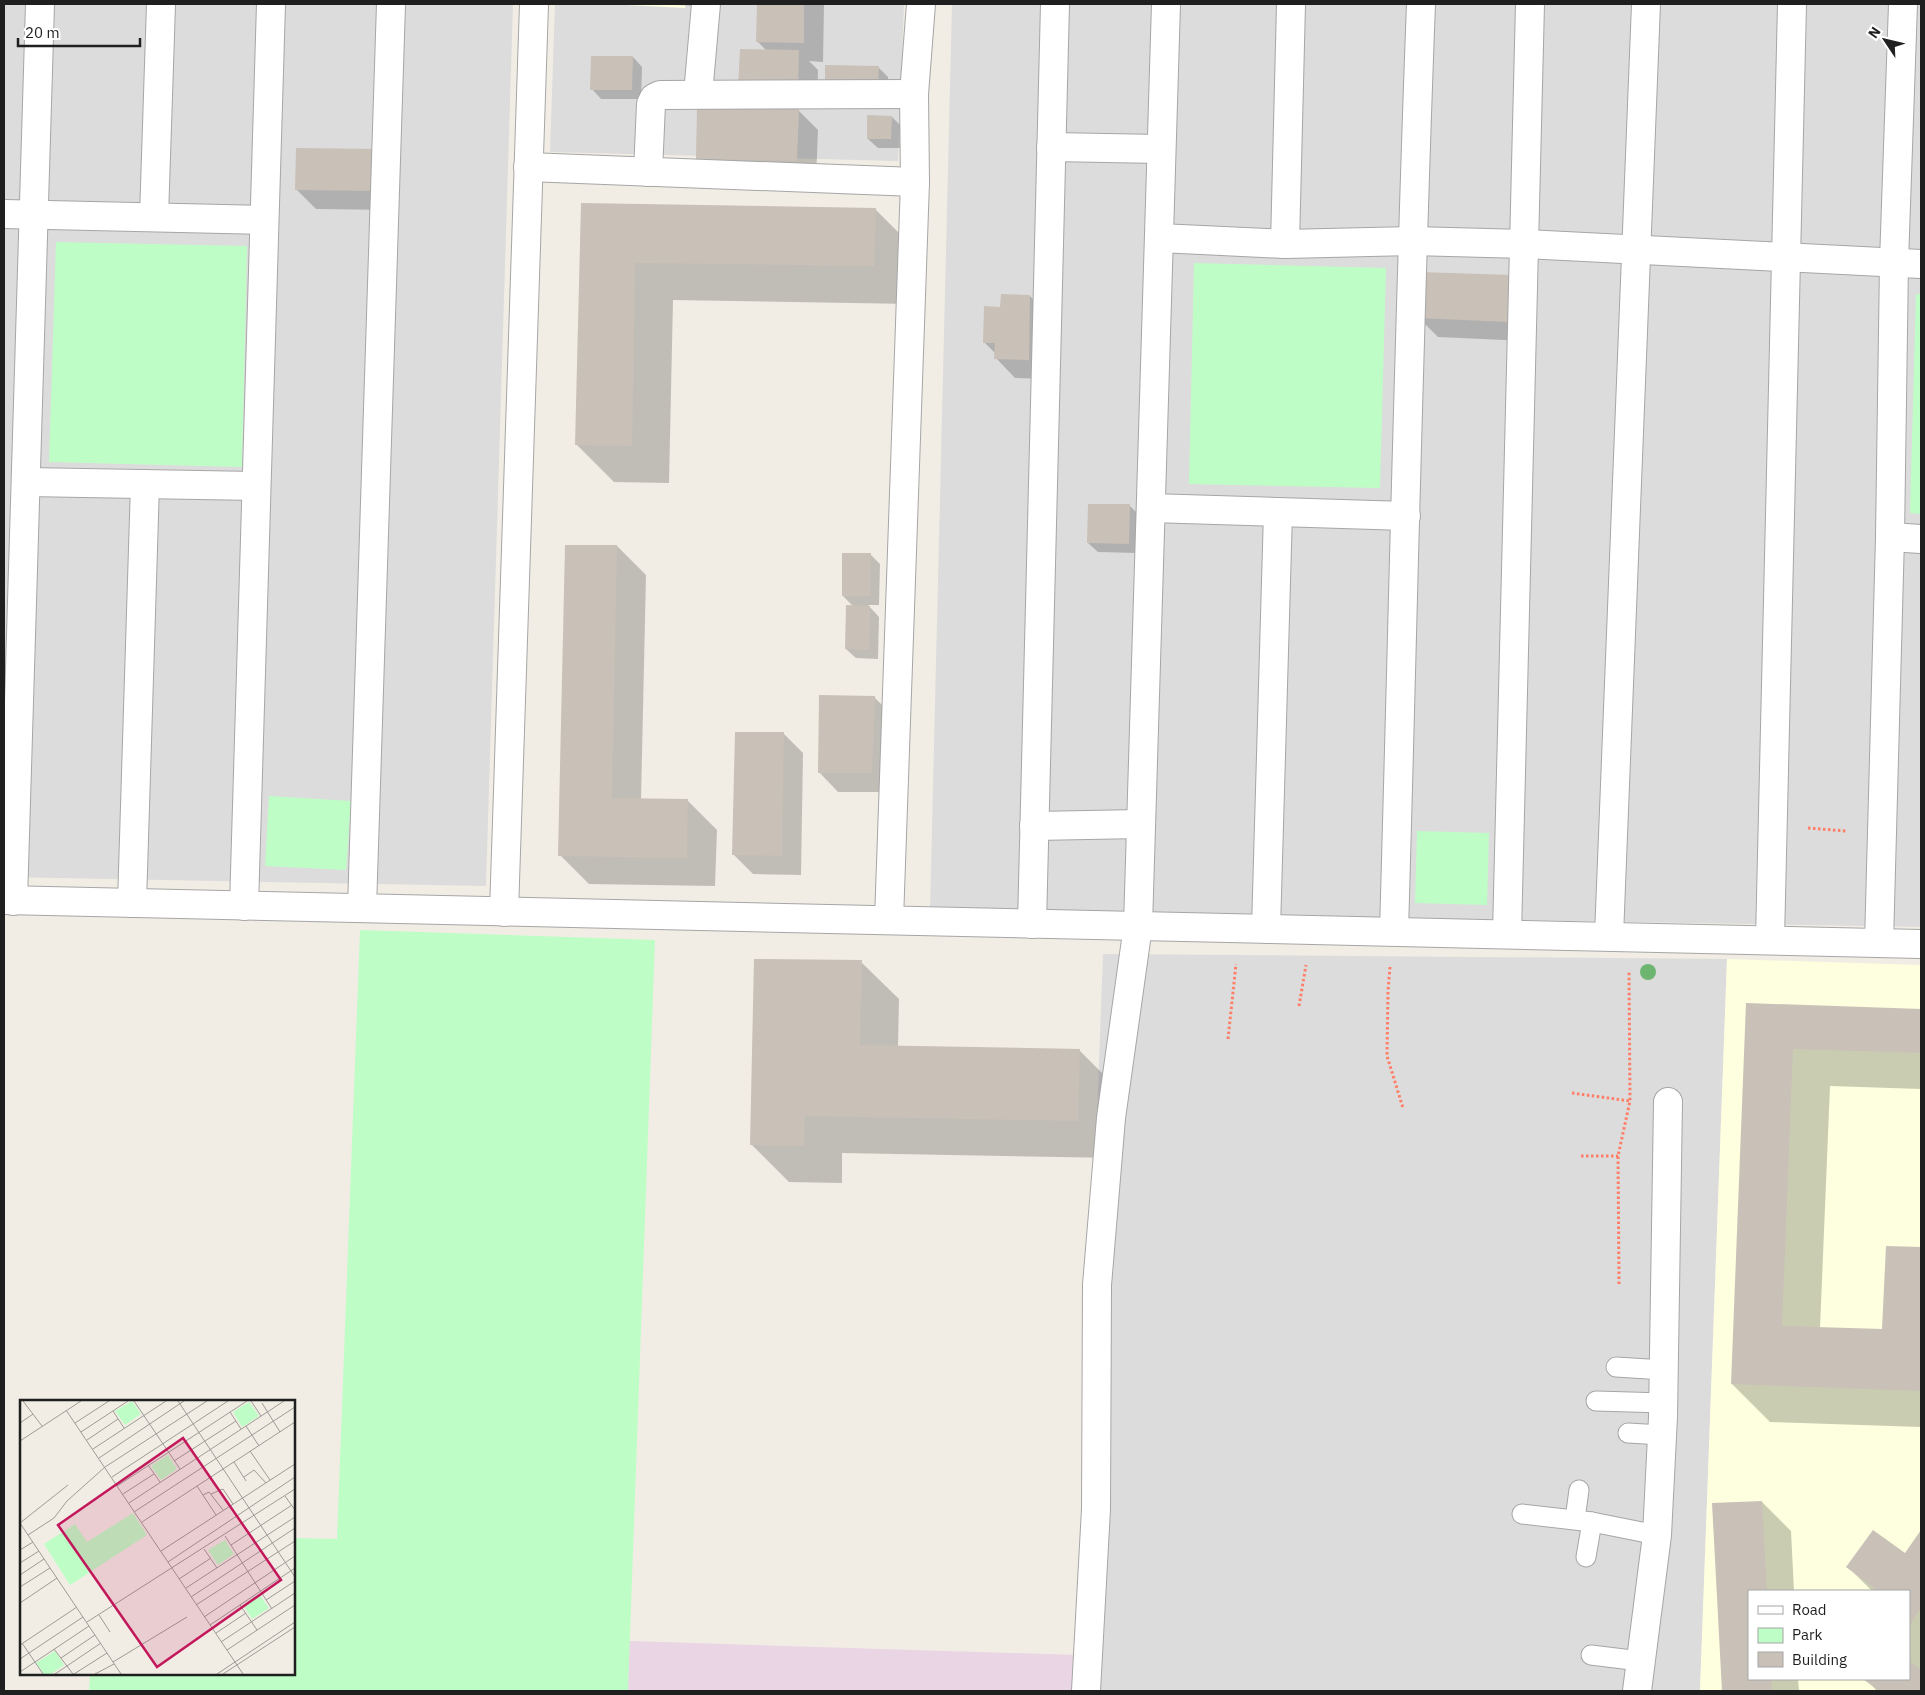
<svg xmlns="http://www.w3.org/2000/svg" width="1925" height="1695" font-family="'IBM Plex Sans',sans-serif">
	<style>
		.residential { fill: #dddcdc }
		.industrial { fill: #ead5e5 }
		.education { fill: #fdffdf; fill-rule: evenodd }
		.park { fill: #befec6 }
		.shadow { fill: #0003 }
		.building { fill: #c9c0b7 }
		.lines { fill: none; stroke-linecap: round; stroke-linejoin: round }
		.service-casing { stroke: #a6a6a6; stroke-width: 21 }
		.minor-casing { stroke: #a6a6a6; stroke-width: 30 }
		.path { stroke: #ff7e67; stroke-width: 3; stroke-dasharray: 2.5 2.5; stroke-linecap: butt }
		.service { stroke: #fff; stroke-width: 19 }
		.minor { stroke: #fff; stroke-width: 28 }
		.tree { fill: #6eb572 }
		.inset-road { fill: none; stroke: #9d9b95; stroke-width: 1 }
		.view { fill: #c2185b; fill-opacity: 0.15; stroke: #c2185b; stroke-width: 2.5 }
		.inset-edge { fill: none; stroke: #1f1f1f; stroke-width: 2.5 }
	</style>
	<rect width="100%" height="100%" fill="#f1ede4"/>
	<g class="residential">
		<path d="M4 4H513L486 886 4 877Z"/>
		<path d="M555 4H904L898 161 550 152Z"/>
		<path d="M952 4H1921V927L930 910Z"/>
		<path d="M1103 954 1727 959 1700 1691H1076Z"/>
	</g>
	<path class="industrial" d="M629 1641 1077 1655 1076 1691H628Z"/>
	<g class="education">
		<path d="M606 4H686L685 8Z"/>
		<path d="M1727 959 1921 965V1691H1700ZM1749 1591H1909V1679H1749Z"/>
	</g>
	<g class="park">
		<path d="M56 242 247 246 242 467 49 462Z"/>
		<path d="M1194 263 1386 268 1380 488 1189 484Z"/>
		<path d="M1916 294H1921V514L1910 513Z"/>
		<path d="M269 796 351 801 346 870 265 866Z"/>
		<path d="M1417 831 1489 833 1487 905 1415 903Z"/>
		<path d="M360 930 655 940 628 1691H89L90 1674H294V1538L337 1539Z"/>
	</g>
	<g class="shadow">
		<path d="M636 4H709V6Z"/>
		<path d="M758 4H824L823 62 809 61 818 70 817 109H797L818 130 816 180 717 178 698 158 760 109 766 50 757 41Z"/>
		<path d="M633 57 642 67 641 99H601L592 89Z"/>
		<path d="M879 68 888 77V95L826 85Z"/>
		<path d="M892 117 901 126 900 148H878L868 139Z"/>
		<path d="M378 150 396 210 316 209 296 189Z"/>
		<path d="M582 204 875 209 913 247 911 304 673 300 669 483 614 482 576 444Z"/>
		<path d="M1511 276 1527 341 1438 337 1418 317Z"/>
		<path d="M1030 296 1049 315 1048 379 1015 378 996 358V354L984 342 1001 308Z"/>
		<path d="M1130 506 1139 515 1138 553 1098 552 1088 543Z"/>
		<path d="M617 546 646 575 641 800 688 801 717 830 715 886 589 884 560 855Z"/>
		<path d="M870 554 880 564 879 605H868L879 617 878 659 856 658 846 649 854 607 843 596Z"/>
		<path d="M874 697 894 717 891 792H838L819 772Z"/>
		<path d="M784 734 803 753 801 875 753 874 733 854Z"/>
		<path d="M861 962 899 999 898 1047 1079 1050 1117 1088 1116 1158 842 1153V1183L789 1182 751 1144Z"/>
		<path d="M1747 1004 1921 1010V1089L1830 1086 1820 1328 1884 1330 1887 1247 1921 1249V1427L1770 1422 1732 1384Z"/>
		<path d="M1762 1502 1791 1531 1794 1591H1749V1679H1798L1799 1691H1723L1714 1504Z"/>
		<path d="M1921 1532V1691H1877L1866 1679H1909V1591H1872L1847 1566 1905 1555Z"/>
	</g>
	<g class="building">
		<path d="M757 4H804V43L756 42Z"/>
		<path d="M740 49 799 50 798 90 738 89Z"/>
		<path d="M591 56H633L632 90H590Z"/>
		<path d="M825 65 879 66 878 86H825Z"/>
		<path d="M697 107 799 109 797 161 696 159Z"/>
		<path d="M867 115 892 116 891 139H867Z"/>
		<path d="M296 148 379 149 377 191 295 190Z"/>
		<path d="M581 203 876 208 874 266 635 263 632 446 575 445Z"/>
		<path d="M1420 272 1511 275 1508 322 1417 318Z"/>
		<path d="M1001 294 1030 295 1029 360 994 359 995 343H983L984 306 1000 307Z"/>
		<path d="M1088 504H1130L1129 544 1087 543Z"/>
		<path d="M565 545H617L612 798 688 799 687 858 558 856Z"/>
		<path d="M842 553H871L870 596H842Z"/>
		<path d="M846 605 870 606 869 650 845 649Z"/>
		<path d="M819 695 875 696 872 773H818Z"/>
		<path d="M735 732H784L782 856 732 855Z"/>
		<path d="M754 959 862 960 860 1045 1080 1049 1078 1121 805 1116 804 1146 750 1145Z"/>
		<path d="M1746 1003 1921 1009V1053L1793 1049 1782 1326 1882 1329 1886 1246 1921 1247V1391L1731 1384Z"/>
		<path d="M1762 1501 1767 1591H1749V1679H1771L1772 1691H1722L1712 1503Z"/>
		<path d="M1873 1530 1905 1553 1921 1530V1608L1909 1626V1591H1878L1846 1567Z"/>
		<path d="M1909 1661 1921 1670V1691H1879L1863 1679H1909Z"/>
	</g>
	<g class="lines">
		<defs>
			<g id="service">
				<path d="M1616 1367 1664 1370"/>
				<path d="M1596 1401 1664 1403"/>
				<path d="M1628 1433 1662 1435"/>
				<path d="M1522 1514 1592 1522 1657 1535"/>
				<path d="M1575 1519 1579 1490"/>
				<path d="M1586 1557 1592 1522"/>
				<path d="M1591 1655 1640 1661"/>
			</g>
			<g id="minor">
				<path d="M698 94 706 4"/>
				<path d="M1051 147 1161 149"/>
				<path d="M528 167 915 182"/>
				<path d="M648 172 651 104 654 98 660 95 914 94"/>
				<path d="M4 214 264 220"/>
				<path d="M154 217 161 4"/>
				<path d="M1159 238 1285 244 1412 241 1525 244 1921 264"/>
				<path d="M1285 244 1291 4"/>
				<path d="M26 482 256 486"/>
				<path d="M1151 508 1406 516"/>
				<path d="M1890 537 1921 539"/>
				<path d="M1034 826 1141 824"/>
				<path d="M4 900 1921 944"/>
				<path d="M13 901 40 4"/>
				<path d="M132 903 145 484"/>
				<path d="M244 906 271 4"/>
				<path d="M362 908 391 4"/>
				<path d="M504 912 534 4"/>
				<path d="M889 920 915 182 914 94 921 4"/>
				<path d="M1032 924 1055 4"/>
				<path d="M1266 929 1278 512"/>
				<path d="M1394 931C1403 622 1409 313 1421 4"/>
				<path d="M1507 934 1530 4"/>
				<path d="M1609 936 1646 4"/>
				<path d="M1770 940 1792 4"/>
				<path d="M1879 943 1890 537 1894 262 1903 4"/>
				<path d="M1086 1691 1096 1509 1097 1285 1111 1118 1138 926 1166 4"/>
				<path d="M1637 1691 1657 1535 1663 1417 1668 1102"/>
			</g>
		</defs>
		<use href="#service" class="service-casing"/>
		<use href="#minor" class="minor-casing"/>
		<g class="path">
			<path d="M1808 828 1846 831"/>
			<path d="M1390 967 1388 991 1387 1056 1403 1108"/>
			<path d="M1299 1006 1306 965"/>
			<path d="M1228 1039 1236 964"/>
			<path d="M1572 1093 1630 1101"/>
			<path d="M1581 1156H1618"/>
			<path d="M1619 1284 1618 1156 1630 1101 1629 972"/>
		</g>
		<use href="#service" class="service"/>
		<use href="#minor" class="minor"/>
	</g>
	<circle class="tree" cx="1648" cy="972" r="8"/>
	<g transform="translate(20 1400)">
		<rect width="275" height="275" fill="#f1ede4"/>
		<path d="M112 1 121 14 105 25 95 11ZM229 2 239 16 222 27 213 12ZM148 55 157 69 141 80 131 66ZM113 113 127 135 50 185 24 144 55 124 67 142ZM205 140 214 154 198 165 188 150ZM239 194 249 208 232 219 223 205ZM35 251 44 265 31 274H24L16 263Z" fill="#befec6"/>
		<path class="inset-road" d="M3 1 22 26M114 1 160 69M158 1 275 177M231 1 241 16M242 3 260 32M46 10 223 274M93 11 104 28M210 12 221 29M0 23 13 14M55 23 89 1M226 26 239 46M61 32 108 1M67 40 98 19M0 41 61 1M73 49 146 1M230 51 250 80M79 58 164 1M154 61 216 21M214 62 226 81M128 65 140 82M92 77 208 1M224 77 234 70 246 83M97 86 227 1M177 86 196 115M103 94 134 74M191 94 203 89 213 104M183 95 189 92 203 110M265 96 275 110M109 103 264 1M114 112 275 7M122 122 275 22M0 123 101 274M0 123 48 85M8 135 34 118 47 101 85 67 187 1M205 136 252 209M211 145 272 105M184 149 197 168M0 150 13 142M141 151 275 64M148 162 275 77M0 163 19 151M0 175 24 159M159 179 191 158M0 187 30 168M166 188 275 117M171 197 275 128M246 200 275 181M0 203 37 178M176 205 275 141M220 205 237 230M79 215 90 232M184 217 275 156M67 222 275 89M190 225 275 168M196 233 226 213M201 242 275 193M2 243 23 274M0 245 57 207M34 249 53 274M207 250 275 205M41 258 75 235M0 259 63 217M93 262 167 217M0 272 69 226M35 274 81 243M54 274 87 253M75 274 94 264M197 274 275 222M203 274 275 227"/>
		<path class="view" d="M163 38 261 180 137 267 38 125Z"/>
		<rect width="275" height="275" class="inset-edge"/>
	</g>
	<rect width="1925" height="1695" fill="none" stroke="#1f1f1f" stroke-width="10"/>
	<rect x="1748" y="1590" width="162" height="90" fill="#ffffff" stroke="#a5a5a5"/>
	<rect x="1758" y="1606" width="25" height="8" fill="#ffffff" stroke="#a5a5a5"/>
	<text x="1792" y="1615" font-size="15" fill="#1f1f1f">Road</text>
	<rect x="1758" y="1628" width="25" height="15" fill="#befec6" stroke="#a5a5a5"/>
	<text x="1792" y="1640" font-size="15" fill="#1f1f1f">Park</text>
	<rect x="1758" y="1652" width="25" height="15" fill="#c9c0b7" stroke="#a5a5a5"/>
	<text x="1792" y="1665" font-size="15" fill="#1f1f1f">Building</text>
	<g transform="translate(1885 40) rotate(305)" stroke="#ffffff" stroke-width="4" paint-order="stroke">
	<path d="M0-4L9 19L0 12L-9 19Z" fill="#1f1f1f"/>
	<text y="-8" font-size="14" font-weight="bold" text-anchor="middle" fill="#1f1f1f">N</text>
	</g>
	<path d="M18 38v8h122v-8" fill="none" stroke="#1f1f1f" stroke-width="2.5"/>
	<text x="25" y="38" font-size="15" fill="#1f1f1f" stroke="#ffffff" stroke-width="4" paint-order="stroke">20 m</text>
</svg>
